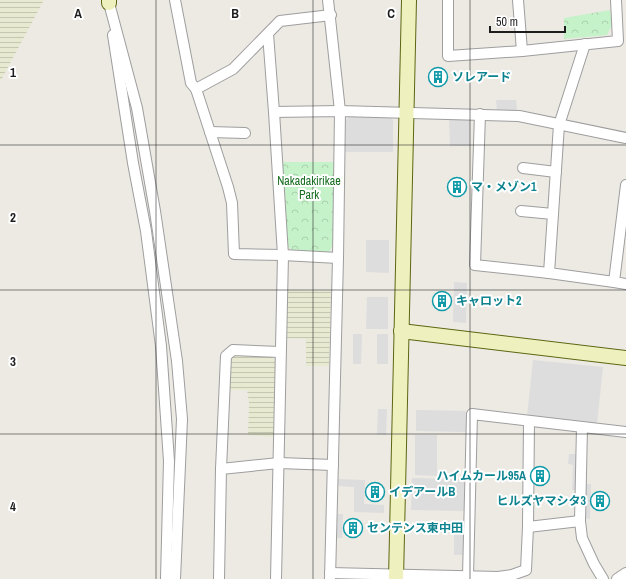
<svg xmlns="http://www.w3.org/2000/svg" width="626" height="579" font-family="'Archivo Narrow','Noto Sans JP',sans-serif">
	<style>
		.farmland { fill: url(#farmland-rules) }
		.park { fill: url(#park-crowns) }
		.parking { fill: #ddd }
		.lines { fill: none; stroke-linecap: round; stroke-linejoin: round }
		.street-casing { stroke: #9e9e9e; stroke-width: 12 }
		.secondary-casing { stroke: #5c6612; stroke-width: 16 }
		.street { stroke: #fff; stroke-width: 10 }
		.secondary { stroke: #eef1bd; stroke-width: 14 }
		.grid { fill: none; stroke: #1d1d1d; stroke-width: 1; stroke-opacity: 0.55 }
		.labels { text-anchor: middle; stroke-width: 4; stroke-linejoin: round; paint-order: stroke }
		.culture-label { font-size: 12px; font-weight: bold; fill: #0d838f; stroke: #fff; text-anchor: start }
		.park-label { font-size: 12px; fill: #186d20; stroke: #fff }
		.grid-label { font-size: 13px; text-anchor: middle; font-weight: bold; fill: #1d1d1d; stroke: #fff; stroke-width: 4; stroke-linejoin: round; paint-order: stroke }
	</style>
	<defs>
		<pattern id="farmland-rules" width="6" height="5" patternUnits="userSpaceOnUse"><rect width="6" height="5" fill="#e7e9d1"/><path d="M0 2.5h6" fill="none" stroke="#c6c7b3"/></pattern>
		<pattern id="park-crowns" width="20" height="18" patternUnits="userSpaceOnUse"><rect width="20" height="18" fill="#c5f2c9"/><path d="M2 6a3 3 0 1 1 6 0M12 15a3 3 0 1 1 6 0" fill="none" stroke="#a9cfac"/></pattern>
	</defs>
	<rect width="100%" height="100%" fill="#edeae4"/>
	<g class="farmland">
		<path d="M0 0H44L0 82Z"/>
		<path d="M285 290 331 291 329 366H306V339L284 338Z"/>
		<path d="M234 354 270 355 276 362 274 437 248 435 249 403 247 390H228V360Z"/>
	</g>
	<g class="park">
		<path d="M610 10 612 25 607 35 564 39V18Z"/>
		<path d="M281 162H334L333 244 329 253 293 252 287 245Z"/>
	</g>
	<g class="parking">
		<path d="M496 100H516L517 110 497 111Z"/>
		<path d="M387 115 393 120V152H345L346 120 350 116Z"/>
		<path d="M449 117H466L470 121V146H450Z"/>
		<path d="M366 240H389V273L366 272Z"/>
		<path d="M454 282 467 283 466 323 453 322Z"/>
		<path d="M367 297H388V329H366Z"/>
		<path d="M353 334H362L361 364H353Z"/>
		<rect x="377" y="334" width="11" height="30"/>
		<path d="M533 360 603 367 597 424 527 417Z"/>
		<path d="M378 409H387L386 435 377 434Z"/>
		<path d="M416 410 466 411V432L416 431Z"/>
		<path d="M415 435H437V476L415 475Z"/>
		<path d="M569 454H577L576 490H572L573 465 568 464Z"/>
		<path d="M412 478 464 479V511L411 510Z"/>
		<path d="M338 479 365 480 364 504 384 505V513L354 512V487L338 486Z"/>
		<path d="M584 484H591L590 519 583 518Z"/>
		<path d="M336 514H343L342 538H335Z"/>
		<rect x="454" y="534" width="9" height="21"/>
	</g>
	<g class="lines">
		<defs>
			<g id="street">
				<path d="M175 0 191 83 196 89 228 187 232 203 234 254 283 255 338 258"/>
				<path d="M328 0 340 111 338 258 330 579"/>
				<path d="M448 0V56L522 51"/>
				<path d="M518 0 522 51 618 41 616 0"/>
				<path d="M109 3 137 108 155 211 177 361 182 419 175 579"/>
				<path d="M268 34 274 112 283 255 276 579"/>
				<path d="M113 35 133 163 146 231 161 346 169 461 166 579"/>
				<path d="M585 44 559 125 549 273 614 282"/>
				<path d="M196 89 233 69 280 21 331 15"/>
				<path d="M274 112 340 111 519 116 626 138"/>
				<path d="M480 114 475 265 549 273"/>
				<path d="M210 132 245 133"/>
				<path d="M523 168 556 172"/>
				<path d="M626 185 614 282 626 284"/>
				<path d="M521 211 553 214"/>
				<path d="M582 427 580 521 582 538 594 564 603 579"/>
				<path d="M221 469 226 356 233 350 280 352"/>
				<path d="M528 527 580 521"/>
				<path d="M330 573 498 577 512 575 526 570 528 527 529 421"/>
				<path d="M468 576 472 414 626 432"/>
				<path d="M219 579 221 469 279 463 333 465"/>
				<path d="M617 579 626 573"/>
			</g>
			<g id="secondary">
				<path d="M109 0V3"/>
				<path d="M401 331 626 358"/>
				<path d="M396 579 409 0"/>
			</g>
		</defs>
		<use href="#street" class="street-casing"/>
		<use href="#secondary" class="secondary-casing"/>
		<use href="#street" class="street"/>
		<use href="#secondary" class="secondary"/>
	</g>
	<path class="grid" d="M156 0V579M313 0V579M470 0V579M0 145H626M0 290H626M0 434H626"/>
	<defs>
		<symbol id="building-ring" viewBox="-11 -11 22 22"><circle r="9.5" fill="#fff" stroke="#0f9aa8" stroke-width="1.5"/><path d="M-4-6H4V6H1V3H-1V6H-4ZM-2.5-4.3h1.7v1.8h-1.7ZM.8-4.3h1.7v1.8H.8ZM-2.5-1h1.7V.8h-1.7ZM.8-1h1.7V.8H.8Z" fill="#0f9aa8"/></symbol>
	</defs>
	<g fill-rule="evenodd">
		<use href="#building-ring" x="427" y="66" width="22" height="22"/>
		<use href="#building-ring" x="446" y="176" width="22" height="22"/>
		<use href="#building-ring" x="431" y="290" width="22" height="22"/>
		<use href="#building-ring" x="529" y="465" width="22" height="22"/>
		<use href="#building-ring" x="364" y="481" width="22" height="22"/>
		<use href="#building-ring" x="589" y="490" width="22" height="22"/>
		<use href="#building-ring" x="342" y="517" width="22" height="22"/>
	</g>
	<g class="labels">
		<g class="culture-label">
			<text x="452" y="81">ソレアード</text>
			<text x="471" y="191">マ・メゾン1</text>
			<text x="456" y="305">キャロット2</text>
			<text x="526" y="480" text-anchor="end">ハイムカール95A</text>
			<text x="389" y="496">イデアールB</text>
			<text x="586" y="505" text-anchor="end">ヒルズヤマシタ3</text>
			<text x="367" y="532">センテンス東中田</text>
		</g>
		<g class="park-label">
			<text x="309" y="185">Nakadakirikae<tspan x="309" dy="14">Park</tspan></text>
		</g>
	</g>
	<g class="grid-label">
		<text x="78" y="18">A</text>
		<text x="235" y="18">B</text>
		<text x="391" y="18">C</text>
		<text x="13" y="77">1</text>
		<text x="13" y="222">2</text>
		<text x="13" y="366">3</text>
		<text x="13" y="511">4</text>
	</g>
	<path d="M490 26v6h75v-6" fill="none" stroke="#1d1d1d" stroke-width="2"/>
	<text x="496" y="26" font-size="12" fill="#1d1d1d" stroke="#ffffff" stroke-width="3" paint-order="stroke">50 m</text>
</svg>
